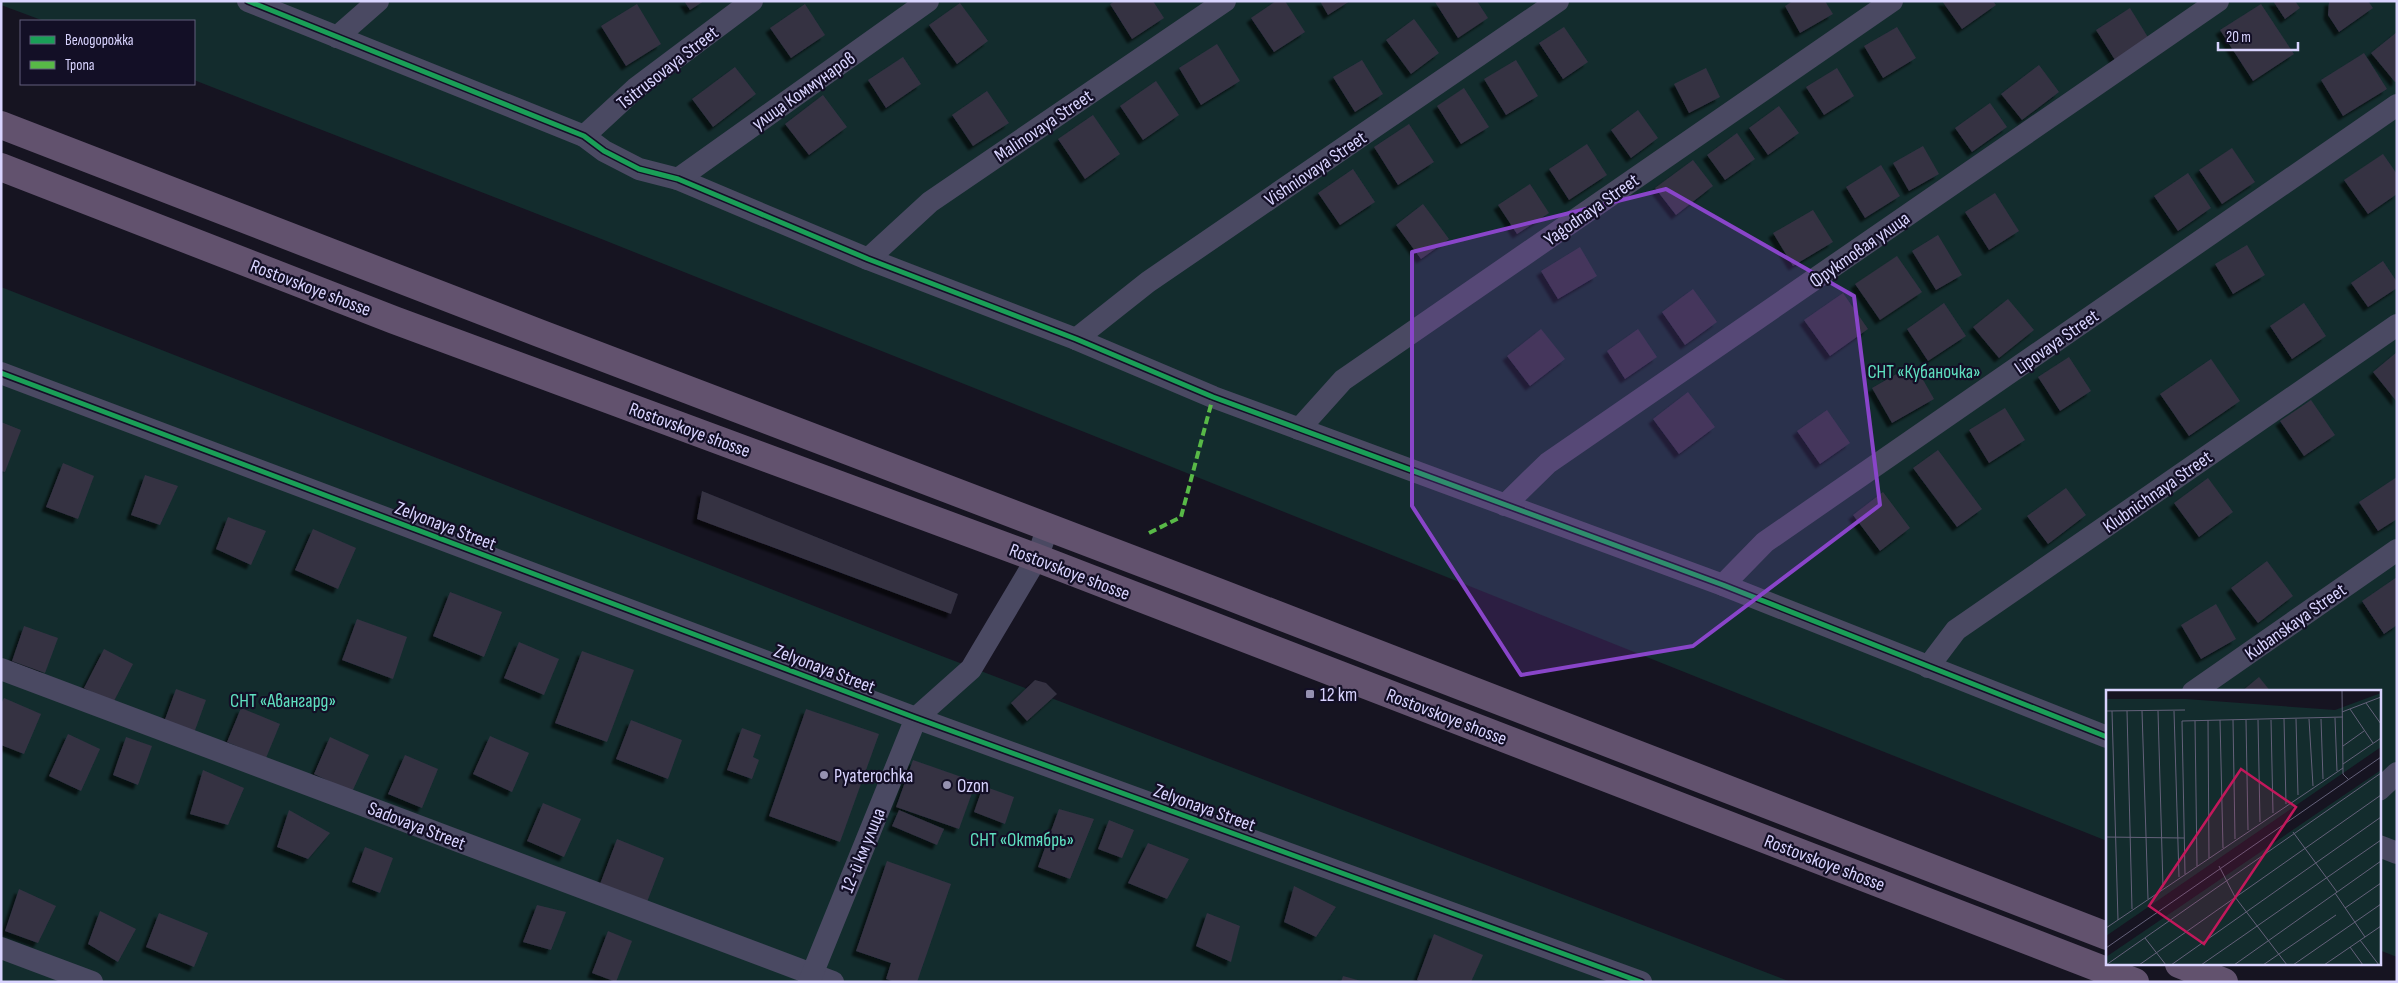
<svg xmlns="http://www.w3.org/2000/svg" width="2398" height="983" font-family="'Sofia Sans Condensed',sans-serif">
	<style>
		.green { fill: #132c2d }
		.building { fill: #343243; filter: url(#shadow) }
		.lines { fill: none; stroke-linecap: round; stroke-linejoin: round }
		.minor { stroke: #4a4962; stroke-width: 22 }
		.trunk { stroke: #62526e; stroke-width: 28 }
		.quiet { stroke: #58b947; stroke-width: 4; stroke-dasharray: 8 4; stroke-linecap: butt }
		.cycleway-casing { stroke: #130f26; stroke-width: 8 }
		.cycleway { stroke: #1a9f57; stroke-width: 5 }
		.marked { fill: #8945c9; fill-opacity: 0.2; stroke: #8945c9; stroke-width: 4; stroke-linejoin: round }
		.poi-dot { fill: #9591b1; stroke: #130f26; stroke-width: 2 }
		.labels { text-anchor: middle; stroke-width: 4.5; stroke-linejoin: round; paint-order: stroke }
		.street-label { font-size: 19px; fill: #d9d4ff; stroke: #130f26 }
		.park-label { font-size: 19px; fill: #5fe0c0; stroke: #130f26 }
		.poi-label { font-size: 19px; fill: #d9d4ff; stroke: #130f26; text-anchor: start }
		.inset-road { fill: none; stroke: #64617a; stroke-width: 1 }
		.view { fill: #c2185b; fill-opacity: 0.15; stroke: #c2185b; stroke-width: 2.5 }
		.inset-edge { fill: none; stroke: #d9d4ff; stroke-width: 2.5 }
	</style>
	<defs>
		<filter id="shadow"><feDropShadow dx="-4.5" dy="4.5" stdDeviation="1" flood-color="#0009"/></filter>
	</defs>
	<rect width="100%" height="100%" fill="#161421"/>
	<g class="green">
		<path d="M1 1H2397V957L2379 950V692H2107V841L604 240 194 80V21H44L1 5Z"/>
		<path d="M1 287 939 655 1791 982H1Z"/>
	</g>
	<g class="building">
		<path d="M684 1H704L690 10Z"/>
		<path d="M1115 1H1153L1164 18 1132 39 1110 4Z"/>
		<path d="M1276 1H1285L1305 32 1274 52 1251 18Z"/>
		<path d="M1320 1H1350L1328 15Z"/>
		<path d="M1477 1 1488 18 1458 38 1435 2Z"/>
		<path d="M1793 1H1825L1833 14 1800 33 1785 6Z"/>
		<path d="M1942 1H1993L1996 5 1962 29Z"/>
		<path d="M2273 1H2295L2300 8 2285 19Z"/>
		<path d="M2329 1H2368L2373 8 2339 32 2328 15Z"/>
		<path d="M960 3 988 41 957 64 929 25Z"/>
		<path d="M637 4 661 44 626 66 601 26Z"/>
		<path d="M805 4 825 35 791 58 770 28Z"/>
		<path d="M2261 4 2294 54 2253 81 2220 30Z"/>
		<path d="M2130 8 2149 39 2115 60 2096 30Z"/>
		<path d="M1414 19 1439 53 1411 74 1386 40Z"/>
		<path d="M1564 27 1588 62 1563 79 1539 43Z"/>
		<path d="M1897 27 1916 58 1883 78 1864 46Z"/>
		<path d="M2397 32V81L2395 82 2371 53Z"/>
		<path d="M1217 44 1240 81 1201 105 1179 68Z"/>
		<path d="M2364 53 2387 89 2343 116 2321 80Z"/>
		<path d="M903 57 921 84 886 108 868 80Z"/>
		<path d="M1362 60 1383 94 1355 112 1333 77Z"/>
		<path d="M1516 60 1538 96 1506 115 1484 79Z"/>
		<path d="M2039 65 2059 92 2022 120 2001 94Z"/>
		<path d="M735 67 756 94 713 127 692 99Z"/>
		<path d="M1706 68 1720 97 1689 113 1674 84Z"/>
		<path d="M1837 68 1854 96 1824 115 1806 87Z"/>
		<path d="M1156 81 1179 115 1143 140 1120 106Z"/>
		<path d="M1464 88 1489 127 1461 144 1437 106Z"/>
		<path d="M987 91 1009 123 973 146 952 115Z"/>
		<path d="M823 95 847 127 809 155 785 124Z"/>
		<path d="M1990 103 2007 127 1972 152 1955 128Z"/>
		<path d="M1779 106 1799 133 1768 155 1749 128Z"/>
		<path d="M1638 110 1658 138 1631 158 1611 130Z"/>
		<path d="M1093 115 1120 154 1085 179 1058 139Z"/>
		<path d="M1409 124 1434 162 1398 185 1374 147Z"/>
		<path d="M1737 133 1755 159 1725 180 1707 155Z"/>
		<path d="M1587 144 1607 175 1569 200 1549 169Z"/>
		<path d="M1923 146 1939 174 1909 191 1893 163Z"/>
		<path d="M2232 148 2255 182 2222 204 2199 170Z"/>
		<path d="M2383 154 2397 174V194L2368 214 2344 180Z"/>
		<path d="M1693 160 1713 186 1676 215 1655 188Z"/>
		<path d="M1881 165 1900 196 1865 218 1846 187Z"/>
		<path d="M1353 169 1375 202 1340 225 1318 193Z"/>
		<path d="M2188 173 2211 208 2178 231 2154 196Z"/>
		<path d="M1530 184 1549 213 1517 234 1498 205Z"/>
		<path d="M1995 193 2019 231 1989 250 1965 212Z"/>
		<path d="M1423 204 1449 239 1421 259 1396 225Z"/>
		<path d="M1813 210 1833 242 1793 266 1773 233Z"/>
		<path d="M1938 235 1962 275 1936 290 1912 251Z"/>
		<path d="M2247 245 2265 275 2233 294 2215 264Z"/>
		<path d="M1580 247 1597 276 1558 299 1541 271Z"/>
		<path d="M1897 256 1922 292 1880 320 1855 284Z"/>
		<path d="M2383 261 2397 282V288L2368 307 2351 283Z"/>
		<path d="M1693 289 1717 322 1685 345 1662 312Z"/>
		<path d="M1843 293 1868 329 1830 356 1804 320Z"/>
		<path d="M2008 299 2034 330 1999 358 1973 327Z"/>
		<path d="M1944 303 1966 336 1928 361 1907 329Z"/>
		<path d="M2304 303 2326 336 2292 359 2270 326Z"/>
		<path d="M1541 329 1565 359 1530 386 1507 356Z"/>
		<path d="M1638 329 1657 357 1625 379 1607 351Z"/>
		<path d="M2397 352V402L2373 372Z"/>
		<path d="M2069 357 2091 391 2060 411 2038 377Z"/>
		<path d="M2211 359 2240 401 2189 436 2160 394Z"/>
		<path d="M1914 364 1934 399 1892 423 1872 388Z"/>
		<path d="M1688 392 1715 427 1679 454 1653 419Z"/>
		<path d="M2311 400 2335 435 2304 456 2280 421Z"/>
		<path d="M2005 408 2025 440 1989 463 1969 430Z"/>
		<path d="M1827 410 1850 443 1820 464 1797 431Z"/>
		<path d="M1 422 21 430 5 472 1 471Z"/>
		<path d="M1938 450 1982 509 1957 527 1913 468Z"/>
		<path d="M63 463 94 476 78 519 46 507Z"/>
		<path d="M145 475 178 486 160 525 131 515Z"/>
		<path d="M2397 477V519L2378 531 2359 502Z"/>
		<path d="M2208 478 2233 512 2199 537 2174 503Z"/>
		<path d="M2066 488 2086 515 2048 544 2027 516Z"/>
		<path d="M702 491 958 594 951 614 697 519Z"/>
		<path d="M1883 492 1910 528 1880 551 1853 515Z"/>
		<path d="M228 517 266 531 251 565 216 549Z"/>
		<path d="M313 529 356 548 338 589 295 570Z"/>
		<path d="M2267 561 2293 596 2258 623 2231 588Z"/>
		<path d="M2397 577V625L2384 634 2362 601Z"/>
		<path d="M450 592 502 612 484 657 433 636Z"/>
		<path d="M2216 604 2236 639 2201 659 2181 625Z"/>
		<path d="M357 619 407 637 393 679 342 660Z"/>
		<path d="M24 626 58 638 45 673 12 661Z"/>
		<path d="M519 642 559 659 544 695 504 678Z"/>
		<path d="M104 649 133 664 113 703 84 688Z"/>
		<path d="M582 651 634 670 607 742 555 723Z"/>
		<path d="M2259 677 2271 692H2241Z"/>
		<path d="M1035 680 1046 683 1057 694 1027 721 1011 703Z"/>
		<path d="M176 689 206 700 194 733 164 722Z"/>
		<path d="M4 698 41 714 24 754 1 745V704Z"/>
		<path d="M241 708 280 724 266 758 227 742Z"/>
		<path d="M806 709 879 734 840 842 769 816Z"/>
		<path d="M631 720 682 740 668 779 616 759Z"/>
		<path d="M742 728 761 735 753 757 759 760 752 779 727 770Z"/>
		<path d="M68 734 100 749 81 791 49 776Z"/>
		<path d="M490 736 529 753 512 792 473 774Z"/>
		<path d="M126 737 152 746 138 785 113 775Z"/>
		<path d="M330 737 369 755 352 792 314 774Z"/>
		<path d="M405 755 438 769 422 808 388 794Z"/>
		<path d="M913 760 976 782 959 829 896 807Z"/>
		<path d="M203 770 244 788 228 825 190 814Z"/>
		<path d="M983 786 1014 797 1005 824 974 812Z"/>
		<path d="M543 803 581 819 564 857 527 841Z"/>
		<path d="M1059 809 1094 819 1070 879 1038 867Z"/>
		<path d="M289 810 330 833 308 859 277 847Z"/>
		<path d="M899 810 944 829 937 845 892 826Z"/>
		<path d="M1109 820 1134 830 1122 858 1098 849Z"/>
		<path d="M617 839 664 858 647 902 600 884Z"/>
		<path d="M1148 843 1189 859 1167 899 1128 883Z"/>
		<path d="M365 847 393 858 380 893 352 882Z"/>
		<path d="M887 861 951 884 917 982H895L886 979 891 963 856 951Z"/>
		<path d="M1294 886 1336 907 1316 937 1284 922Z"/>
		<path d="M19 889 56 906 38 943 5 931Z"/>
		<path d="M537 905 566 912 551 950 523 942Z"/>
		<path d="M100 911 136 929 118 962 88 944Z"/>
		<path d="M159 913 208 933 194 967 146 947Z"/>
		<path d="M1207 913 1240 926 1231 962 1196 946Z"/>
		<path d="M608 931 632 941 616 982 592 973Z"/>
		<path d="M1434 934 1483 955 1471 982H1422L1417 980Z"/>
		<path d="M1343 976 1361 981V982H1341Z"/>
	</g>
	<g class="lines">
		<g class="minor">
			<path d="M248 1 584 136 604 151 639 169 678 179 868 259 1076 339 1213 397 1723 585 2107 737"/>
			<path d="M337 37 378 1"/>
			<path d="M584 136 636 88 752 1"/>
			<path d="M678 179 928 1"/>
			<path d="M868 259 930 202 1225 1"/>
			<path d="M1076 339 1148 282 1558 1"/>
			<path d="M1 373 916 718 1641 982"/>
			<path d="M1299 429 1343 380 1892 1"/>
			<path d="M1505 505 1548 463 2218 1"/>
			<path d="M1723 585 1765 542 2397 105"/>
			<path d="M1928 667 1956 630 2397 325"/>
			<path d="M1 669 833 982"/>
			<path d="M2193 692 2397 550"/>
			<path d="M2379 790 2397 773"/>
			<path d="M2379 846 2397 853"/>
			<path d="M1 948 92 982"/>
			<path d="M809 982 916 718 971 669 1037 558 1048 527"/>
		</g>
		<g class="trunk">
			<path d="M1 125 539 333 1218 592 2107 936"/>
			<path d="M1 167 394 320 1037 558 2135 982"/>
			<path d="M2179 964 2224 982"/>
		</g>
		<path class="quiet" d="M1149 533 1181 517 1213 397"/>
		<defs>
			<g id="cycleway">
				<path d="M248 1 584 136 604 151 639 169 678 179 868 259 1076 339 1213 397 1723 585 2107 737"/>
				<path d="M1 373 916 718 1641 982"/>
			</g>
		</defs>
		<use href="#cycleway" class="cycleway-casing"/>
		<use href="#cycleway" class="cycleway"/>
	</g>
	<path class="marked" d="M1666 189 1854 296 1880 505 1693 646 1521 675 1412 506V252Z"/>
	<g class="poi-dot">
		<rect x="1305" y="689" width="10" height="10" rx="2.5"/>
		<circle cx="824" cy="775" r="5"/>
		<circle cx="947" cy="785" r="5"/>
	</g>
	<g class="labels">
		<g class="street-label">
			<text transform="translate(667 67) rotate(-38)" y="7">Tsitrusovaya Street</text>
			<text transform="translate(803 90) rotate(-35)" y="7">улица Коммунаров</text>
			<text transform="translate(1043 125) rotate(-34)" y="7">Malinovaya Street</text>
			<text transform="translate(1315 168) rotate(-34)" y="7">Vishniovaya Street</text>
			<text transform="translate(1591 209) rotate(-35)" y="7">Yagodnaya Street</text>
			<text transform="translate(1859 249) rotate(-35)" y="7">Фруктовая улица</text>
			<text transform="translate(311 287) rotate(21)" y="7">Rostovskoye shosse</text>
			<text transform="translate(2056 341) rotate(-35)" y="7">Lipovaya Street</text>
			<text transform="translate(690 429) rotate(20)" y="7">Rostovskoye shosse</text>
			<text transform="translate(2157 491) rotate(-35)" y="7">Klubnichnaya Street</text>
			<text transform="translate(446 525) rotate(21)" y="7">Zelyonaya Street</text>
			<text transform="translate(1070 571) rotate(21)" y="7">Rostovskoye shosse</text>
			<text transform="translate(2295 621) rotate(-35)" y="7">Kubanskaya Street</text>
			<text transform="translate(825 668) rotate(21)" y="7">Zelyonaya Street</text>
			<text transform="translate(1447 716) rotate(21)" y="7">Rostovskoye shosse</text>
			<text transform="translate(1205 807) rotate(20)" y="7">Zelyonaya Street</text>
			<text transform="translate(417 825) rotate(21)" y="7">Sadovaya Street</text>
			<text transform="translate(862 850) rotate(-68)" y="7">12-й км улица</text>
			<text transform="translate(1825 862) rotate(21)" y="7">Rostovskoye shosse</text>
		</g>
		<g class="park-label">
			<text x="1924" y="378">СНТ «Кубаночка»</text>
			<text x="283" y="707">СНТ «Авангард»</text>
			<text x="1022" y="846">СНТ «Октябрь»</text>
		</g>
		<g class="poi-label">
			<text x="1320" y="701">12 km</text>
			<text x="834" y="782">Pyaterochka</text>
			<text x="957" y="792">Ozon</text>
		</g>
	</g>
	<g transform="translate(2106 690)">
		<rect width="275" height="275" fill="#161421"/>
		<path d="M275 3V57L0 246V9H80L229 20ZM275 80V275H0V267Z" fill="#132c2d"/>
		<path class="inset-road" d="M236 0 237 84 242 89M260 13 275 34M244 19 267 53M0 21 79 20M6 21 12 230M21 21 26 219M36 21 42 209M52 21 57 197M68 21 73 187M236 22 275 7M229 28 231 81M178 29 180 114M190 29 192 105M203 29 207 96M215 29 217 89M102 30 103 168M114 30 117 158M127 30 129 149M140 30 142 140M152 30 154 132M165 30 167 123M89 31 91 176M237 56 258 41M237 74 275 48M187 142 231 202M0 147 78 148M113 176 129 207 181 275M79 184 76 31 237 27M229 203 259 247M239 218 275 193M0 238 237 78M39 248 60 275M254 250 273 275M244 257 257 275M0 258 275 67M0 275 275 83M33 275 275 105M65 275 275 127M95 275 275 150M128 275 275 171M157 275 230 225M187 275 275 214M218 275 275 236"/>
		<path class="view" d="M135 79 190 117 98 254 43 216Z"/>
		<rect width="275" height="275" class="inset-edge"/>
	</g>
	<rect width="2398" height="983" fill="none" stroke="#d9d4ff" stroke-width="5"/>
	<rect x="20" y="20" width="175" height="65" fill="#130f26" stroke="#625e7d"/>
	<rect x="30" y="36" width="25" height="8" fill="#1a9f57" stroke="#625e7d"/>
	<text x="65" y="45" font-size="15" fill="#d9d4ff">Велодорожка</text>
	<rect x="30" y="61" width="25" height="8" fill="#58b947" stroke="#625e7d"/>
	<text x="65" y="70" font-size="15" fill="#d9d4ff">Тропа</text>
	<path d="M2218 42v8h80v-8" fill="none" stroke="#d9d4ff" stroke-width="2.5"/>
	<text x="2226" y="42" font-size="15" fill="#d9d4ff" stroke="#130f26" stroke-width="4" paint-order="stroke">20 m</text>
</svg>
